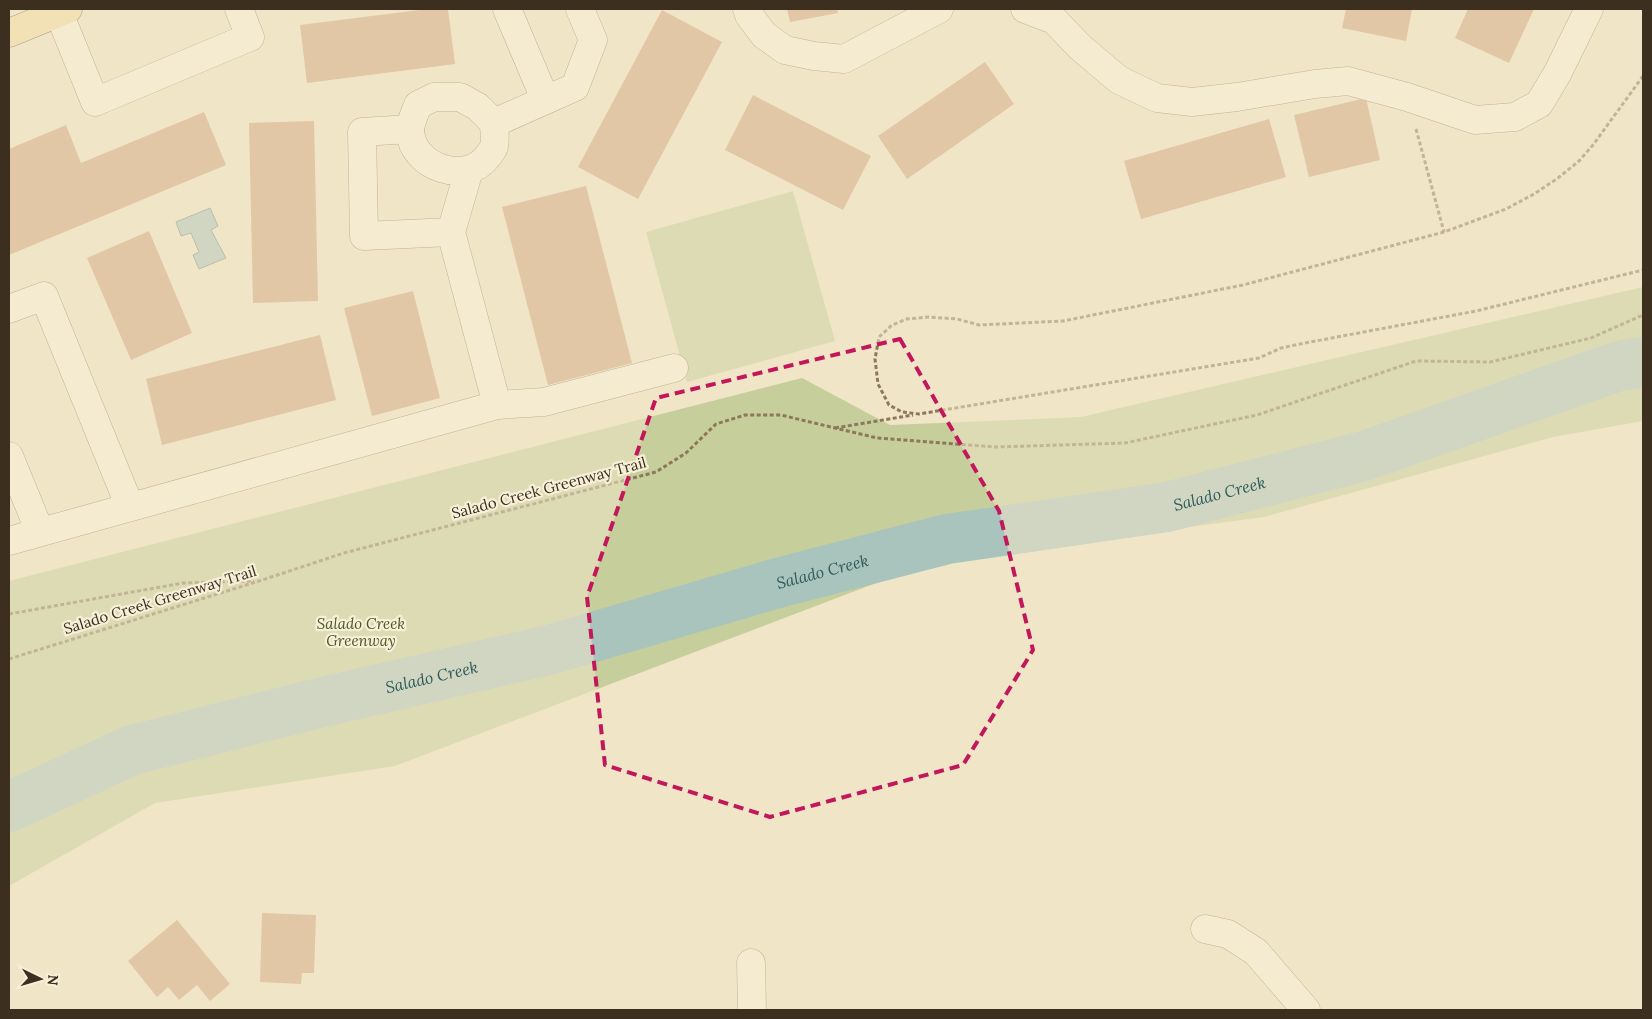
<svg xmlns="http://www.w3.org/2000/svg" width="1652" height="1019" font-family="Lora,serif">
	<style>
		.green { fill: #c6cf9b }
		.water { fill: #a9c4bd; stroke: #6f928b }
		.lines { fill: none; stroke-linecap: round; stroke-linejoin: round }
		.river { stroke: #a9c4bd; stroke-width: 50 }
		.building { fill: #cea27d }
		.minor-casing { stroke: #8c785c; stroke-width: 29 }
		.major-casing { stroke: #5a4530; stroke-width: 29 }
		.path { stroke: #8c785c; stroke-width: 3; stroke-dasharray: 4 2.5; stroke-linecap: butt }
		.minor { stroke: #faf2db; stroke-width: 28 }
		.major { stroke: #f3dc9f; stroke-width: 28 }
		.marked { fill: none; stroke: #c2185b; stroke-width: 4; stroke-dasharray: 10 6; stroke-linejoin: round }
		.labels { text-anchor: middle; stroke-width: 4.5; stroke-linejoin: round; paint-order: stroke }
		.street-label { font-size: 15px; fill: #3c2f20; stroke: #f7efd7 }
		.park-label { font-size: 15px; font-style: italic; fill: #4a5926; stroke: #f7efd7 }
		.water-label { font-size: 16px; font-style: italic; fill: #2f5c5b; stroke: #f7efd7 }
	</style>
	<rect width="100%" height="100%" fill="#f0e5c7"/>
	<g class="green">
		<path d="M793 191 835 341 687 382 646 232Z"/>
		<path d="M1643 287V421L1553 437 1264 517 934 561 395 766 155 803 9 886V581L802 378 890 425 1081 417Z"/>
	</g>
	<path class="water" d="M210 208 218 226 211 230 226 258 199 269 193 255 199 252 191 233 181 236 176 222Z"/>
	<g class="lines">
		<path class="river" id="s1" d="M9 807 132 750 327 701 549 650 774 584 947 539 1167 507 1364 456 1619 366 1643 362"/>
	</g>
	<g class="building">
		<path d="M427 9H448L455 64 307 83 300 25Z"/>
		<path d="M787 9H837L838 13 790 22Z"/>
		<path d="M1346 9H1412L1406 41 1342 28Z"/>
		<path d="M1468 9H1534L1509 63 1455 38Z"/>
		<path d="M662 10 722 42 638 199 578 167Z"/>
		<path d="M985 62 1014 104 907 179 878 136Z"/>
		<path d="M753 95 871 156 843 210 725 150Z"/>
		<path d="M1366 98 1380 160 1309 177 1294 115Z"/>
		<path d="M204 112 226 165 9 255V149L66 125 81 163Z"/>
		<path d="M1269 119 1286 177 1141 219 1124 161Z"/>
		<path d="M314 121 318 301 253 303 249 123Z"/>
		<path d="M586 186 632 363 548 385 502 207Z"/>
		<path d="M149 231 192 333 131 360 87 258Z"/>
		<path d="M413 291 440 398 372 416 344 308Z"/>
		<path d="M320 335 336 400 162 445 146 379Z"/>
		<path d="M262 913 316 915 314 973H302L301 984 260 982Z"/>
		<path d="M177 920 230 984 210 1001 197 985 179 1000 168 987 157 997 128 961Z"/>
	</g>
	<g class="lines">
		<defs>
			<g id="minor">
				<path d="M507 9 545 99"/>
				<path d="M747 9 749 15 764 35 785 50 814 56 844 59 939 9"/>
				<path d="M1025 9 1054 20 1080 47 1119 80 1157 98 1192 102 1237 97 1315 84 1348 81 1407 97 1475 120 1515 117 1539 104 1557 74 1589 9"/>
				<path d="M59 13 95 102 250 37 239 9"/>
				<path d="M434 97H460L478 107 494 123C494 130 496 140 494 146 494 149 490 153 488 156 466 186 412 167 410 131 410 123 415 113 418 105Z"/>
				<path d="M494 123 575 87 593 40 580 9"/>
				<path d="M410 129 362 132 364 236 451 232"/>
				<path d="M469 170 451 232 497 405"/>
				<path d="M9 309 44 296 130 507"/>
				<path d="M9 456 40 532"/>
				<path d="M9 541 497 405 544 402 674 368"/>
				<path d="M1205 929 1228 934 1256 952 1306 1010"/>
				<path d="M751 963 752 1010"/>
			</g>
			<path id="major" d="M9 33 68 9"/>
		</defs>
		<use href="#minor" class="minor-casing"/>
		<use href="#major" class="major-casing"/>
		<g class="path">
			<path d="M1643 76 1593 145 1579 161 1558 178 1534 194 1506 209 1444 232 1243 285 1063 321 979 325 957 319 929 317 907 319 892 325 879 337 875 359 878 384 889 405 902 412 919 414 1259 358 1281 348 1305 343 1476 311 1643 270"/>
			<path d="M1416 129 1444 232"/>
			<path d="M835 428 913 415"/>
			<path d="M9 614 183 583 254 581"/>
			<path d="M9 659 259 581 344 553 656 472 686 453 716 424 745 415H781L877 438 996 447 1125 443 1257 415 1416 361 1490 362 1591 338 1643 315"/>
		</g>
		<use href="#minor" class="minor"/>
		<use href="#major" class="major"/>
	</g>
	<path d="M0 0H1652V1019H0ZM900 339 999 511 1033 650 963 765 770 817 605 765 587 597 656 398Z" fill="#f0e5c7" fill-opacity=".55" fill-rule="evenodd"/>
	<path class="marked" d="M900 339 999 511 1033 650 963 765 770 817 605 765 587 597 656 398Z"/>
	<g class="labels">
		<g class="street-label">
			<text transform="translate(549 488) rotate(-15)" y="5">Salado Creek Greenway Trail</text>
			<text transform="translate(160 600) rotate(-17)" y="5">Salado Creek Greenway Trail</text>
		</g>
		<g class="park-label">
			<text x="361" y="629">Salado Creek<tspan x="361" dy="17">Greenway</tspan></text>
		</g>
		<g class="water-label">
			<text dy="6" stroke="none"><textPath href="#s1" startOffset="1254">Salado Creek</textPath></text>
			<text dy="6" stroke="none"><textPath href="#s1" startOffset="849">Salado Creek</textPath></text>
			<text dy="6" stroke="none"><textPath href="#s1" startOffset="444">Salado Creek</textPath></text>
		</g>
	</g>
	<rect width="1652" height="1019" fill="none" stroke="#3c2f20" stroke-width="20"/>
	<g transform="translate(40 979) rotate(95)" stroke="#f7efd7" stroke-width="4" paint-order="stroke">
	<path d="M0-4L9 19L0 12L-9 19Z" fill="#3c2f20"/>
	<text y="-8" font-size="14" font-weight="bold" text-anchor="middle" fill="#3c2f20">N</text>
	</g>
</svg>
